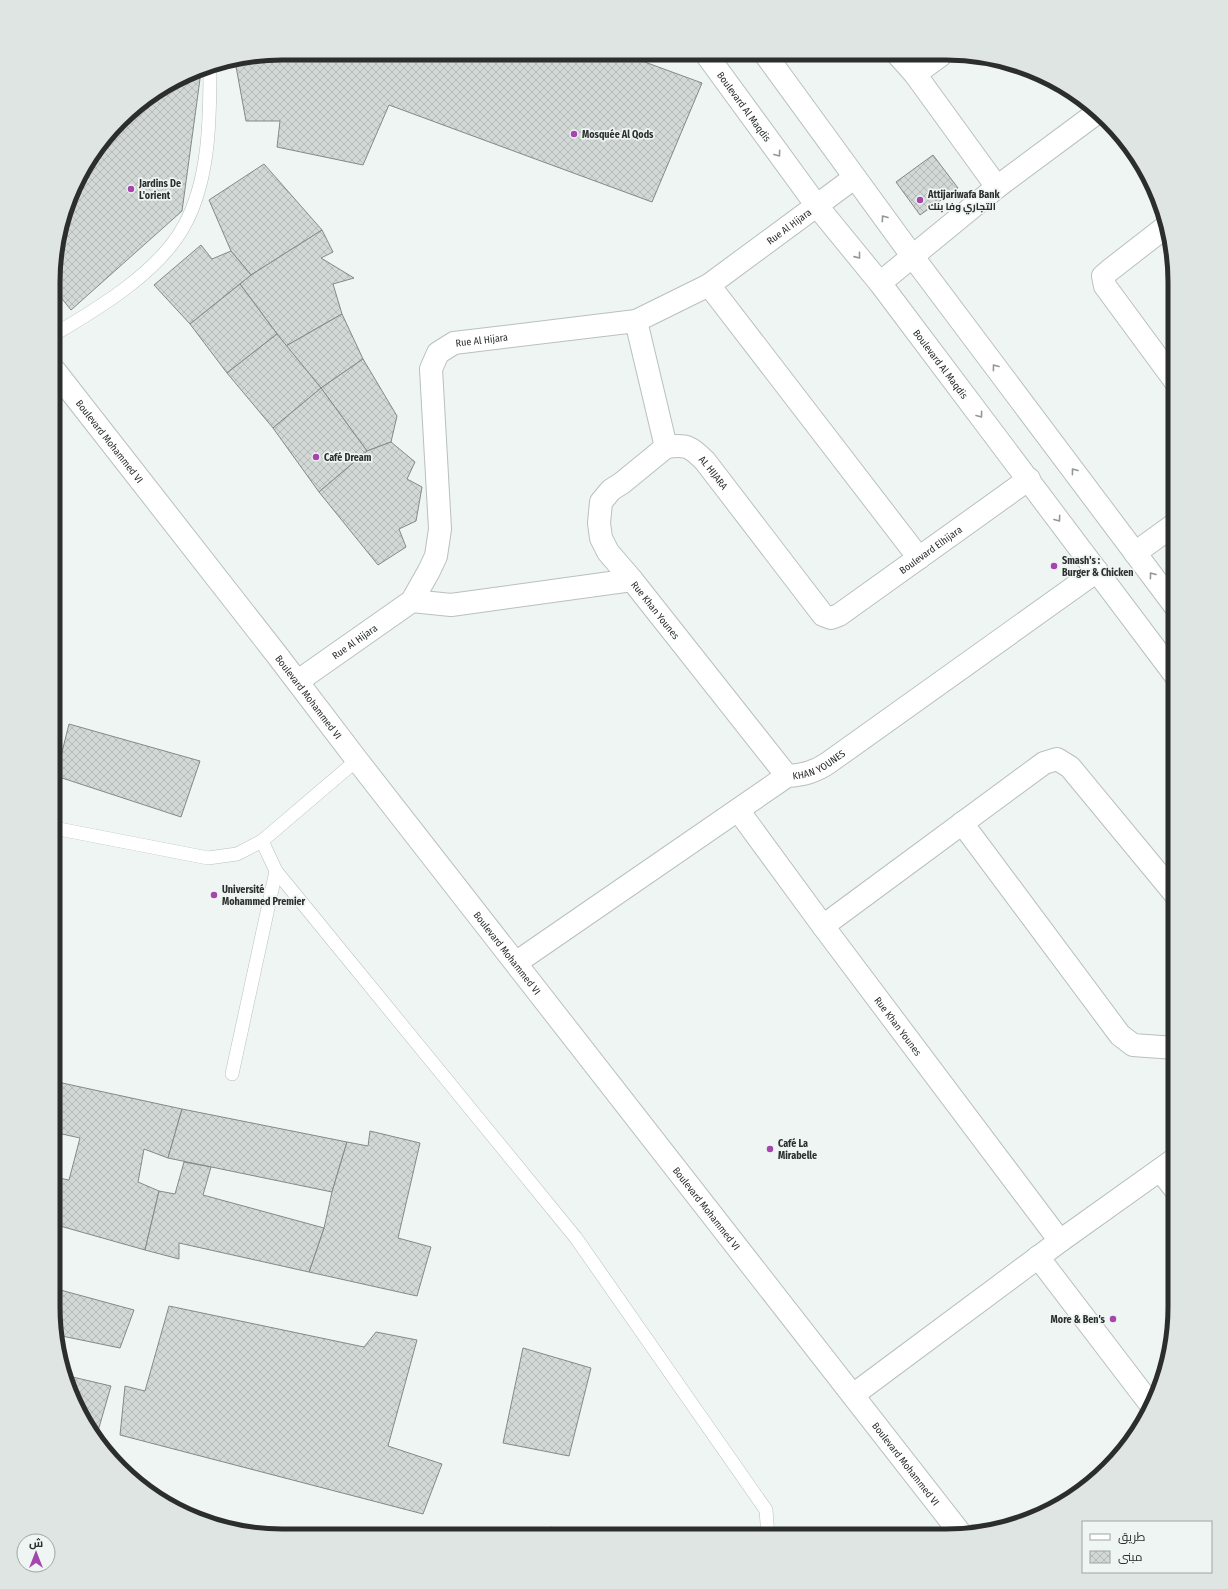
<svg xmlns="http://www.w3.org/2000/svg" width="1228" height="1589" font-family="'Fira Sans Condensed',Cairo,sans-serif">
	<style>
		.building { fill: url(#building-cross-hatch); stroke: #838a87 }
		.lines { fill: none; stroke-linecap: round; stroke-linejoin: round }
		.service-casing { stroke: #b9c0bd; stroke-width: 14 }
		.minor-casing { stroke: #b9c0bd; stroke-width: 24 }
		.tertiary-casing { stroke: #b9c0bd; stroke-width: 24 }
		.service { stroke: #fff; stroke-width: 13 }
		.minor { stroke: #fff; stroke-width: 22 }
		.tertiary { stroke: #fff; stroke-width: 22 }
		.oneway { stroke: #959696 }
		.poi-dot { fill: #a545ae; stroke: #eef5f2; stroke-width: 1.5 }
		.labels { text-anchor: middle; stroke-width: 3.5; stroke-linejoin: round; paint-order: stroke }
		.street-label { font-size: 10px; fill: #2b2e2d; stroke: #eef5f2 }
		.poi-label { font-size: 10px; font-weight: bold; fill: #2b2e2d; stroke: #eef5f2; text-anchor: start }
		.rim { fill: none; stroke: #2b2e2d; stroke-width: 5 }
	</style>
	<defs>
		<pattern id="building-cross-hatch" width="8" height="8" patternUnits="userSpaceOnUse"><rect width="8" height="8" fill="#d1d8d5"/><path d="M0 0l8 8M0 8l8-8" fill="none" stroke="#b4bab7"/></pattern>
	</defs>
	<rect width="100%" height="100%" fill="#eef5f2"/>
	<g class="building">
		<path d="M282 53 623 54 702 83 652 202 389 105 363 165 277 147 280 121H246L235 61Z"/>
		<path d="M199 70 200 79 182 211 71 310 55 290V252L84 168 131 110Z"/>
		<path d="M933 155 958 188 920 215 896 182Z"/>
		<path d="M264 164 322 230 251 275 231 251 209 200Z"/>
		<path d="M322 230 333 252 321 258 354 278 333 284 342 314 286 346 240 284 251 275Z"/>
		<path d="M201 245 212 259 231 251 251 275 190 324 154 285Z"/>
		<path d="M240 284 277 334 227 373 190 324Z"/>
		<path d="M342 314 363 359 321 388 286 346Z"/>
		<path d="M277 334 321 388 273 428 227 373Z"/>
		<path d="M363 359 397 416 391 442 367 451 321 388Z"/>
		<path d="M321 388 367 451 319 492 273 428Z"/>
		<path d="M391 442 415 462 407 479 422 487 416 521 399 529 406 547 378 565 319 492 367 451Z"/>
		<path d="M69 724 200 761 181 817 56 776Z"/>
		<path d="M53 1081 182 1109 168 1158 144 1149 138 1182 159 1191 145 1250 53 1224V1177L69 1180 80 1138 53 1132Z"/>
		<path d="M182 1109 347 1142 332 1192 168 1158Z"/>
		<path d="M370 1131 420 1143 398 1238 431 1247 417 1296 309 1272 324 1228 332 1192 347 1142 368 1146Z"/>
		<path d="M184 1162 211 1167 203 1195 324 1228 309 1272 179 1243V1259L145 1250 159 1191 175 1194Z"/>
		<path d="M53 1288 134 1310 120 1348 57 1335 53 1308Z"/>
		<path d="M169 1306 364 1347 376 1332 417 1340 388 1446 442 1464 423 1514 120 1435 125 1386 145 1391Z"/>
		<path d="M523 1348 591 1368 569 1456 503 1443Z"/>
		<path d="M64 1375 111 1386 96 1438 77 1409Z"/>
		<path d="M550 1527 581 1535H548Z"/>
	</g>
	<g class="lines">
		<defs>
			<g id="service">
				<path d="M55 334C99 308 159 272 184 226 210 180 210 116 210 65"/>
				<path d="M54 828 208 858 237 854 262 841 357 760"/>
				<path d="M262 841 276 871 576 1238 766 1510 768 1536"/>
				<path d="M232 1074 276 871"/>
			</g>
			<g id="minor">
				<path d="M898 55 915 74 997 187"/>
				<path d="M915 74 941 55"/>
				<path d="M1168 225 1110 270 1103 276 1105 286 1175 381"/>
				<path d="M880 283 997 187 1098 112"/>
				<path d="M709 285 919 558"/>
				<path id="s1" d="M636 321 666 447C687 444 691 447 705 461L823 615 831 618 839 615 1029 479"/>
				<path d="M1135 553 1175 524"/>
				<path d="M632 580 608 552 601 538 599 523 601 502 611 490 622 483 666 447"/>
				<path id="s2" d="M412 601 451 605 632 580 787 776"/>
				<path id="s3" d="M298 681 412 601 429 571 436 556 440 529 431 369 438 353 454 343 636 321 709 285 854 178"/>
				<path id="s4" d="M738 810 823 926 1060 1241"/>
				<path d="M962 823 1120 1035 1133 1045 1175 1048"/>
				<path d="M823 926 1044 763 1057 759 1070 767 1175 894"/>
				<path id="s5" d="M517 962 787 776C803 775 815 772 828 763L1097 571"/>
				<path d="M1160 1170 1175 1189"/>
				<path d="M1038 1257 1151 1405"/>
				<path d="M853 1395 1060 1241 1175 1159"/>
			</g>
			<g id="tertiary">
				<path id="s6" d="M706 54 817 206 880 283 1175 675"/>
				<path d="M765 54 913 257 1175 606"/>
				<path id="s7" d="M55 371 277 655 357 760 961 1534"/>
			</g>
		</defs>
		<use href="#service" class="service-casing"/>
		<use href="#minor" class="minor-casing"/>
		<use href="#tertiary" class="tertiary-casing"/>
		<use href="#service" class="service"/>
		<use href="#minor" class="minor"/>
		<use href="#tertiary" class="tertiary"/>
	</g>
	<defs><path id="oneway-chevron" d="M-2-3.5L2.5 0L-2 3.5" fill="none" stroke-width="1.6" stroke-linecap="round" stroke-linejoin="round"/></defs>
	<g class="oneway">
		<use href="#oneway-chevron" transform="translate(778 154) rotate(54)"/>
		<use href="#oneway-chevron" transform="translate(884 218) rotate(-126)"/>
		<use href="#oneway-chevron" transform="translate(858 256) rotate(51)"/>
		<use href="#oneway-chevron" transform="translate(995 367) rotate(-127)"/>
		<use href="#oneway-chevron" transform="translate(980 415) rotate(53)"/>
		<use href="#oneway-chevron" transform="translate(1074 471) rotate(-127)"/>
		<use href="#oneway-chevron" transform="translate(1058 519) rotate(54)"/>
		<use href="#oneway-chevron" transform="translate(1152 575) rotate(-127)"/>
	</g>
	<g class="poi-dot">
		<circle cx="574" cy="134" r="4"/>
		<circle cx="131" cy="189" r="4"/>
		<circle cx="920" cy="200" r="4"/>
		<circle cx="316" cy="457" r="4"/>
		<circle cx="1054" cy="566" r="4"/>
		<circle cx="214" cy="895" r="4"/>
		<circle cx="770" cy="1149" r="4"/>
		<circle cx="1113" cy="1319" r="4"/>
	</g>
	<g class="labels">
		<g class="street-label">
			<text dy="4" stroke="none"><textPath href="#s6" startOffset="65">Boulevard Al Maqdis</textPath></text>
			<text dy="4" stroke="none"><textPath href="#s3" startOffset="778">Rue Al Hijara</textPath></text>
			<text dy="4" stroke="none"><textPath href="#s3" startOffset="442">Rue Al Hijara</textPath></text>
			<text dy="4" stroke="none"><textPath href="#s6" startOffset="389">Boulevard Al Maqdis</textPath></text>
			<text dy="4" stroke="none"><textPath href="#s7" startOffset="89">Boulevard Mohammed VI</textPath></text>
			<text dy="4" stroke="none"><textPath href="#s1" startOffset="188">AL HIJARA</textPath></text>
			<text dy="4" stroke="none"><textPath href="#s1" startOffset="497">Boulevard Elhijara</textPath></text>
			<text dy="4" stroke="none"><textPath href="#s2" startOffset="260">Rue Khan Younes</textPath></text>
			<text dy="4" stroke="none"><textPath href="#s3" startOffset="69">Rue Al Hijara</textPath></text>
			<text dy="4" stroke="none"><textPath href="#s7" startOffset="413">Boulevard Mohammed VI</textPath></text>
			<text dy="4" stroke="none"><textPath href="#s5" startOffset="362">KHAN YOUNES</textPath></text>
			<text dy="4" stroke="none"><textPath href="#s7" startOffset="737">Boulevard Mohammed VI</textPath></text>
			<text dy="4" stroke="none"><textPath href="#s4" startOffset="269">Rue Khan Younes</textPath></text>
			<text dy="4" stroke="none"><textPath href="#s7" startOffset="1061">Boulevard Mohammed VI</textPath></text>
			<text dy="4" stroke="none"><textPath href="#s7" startOffset="1385">Boulevard Mohammed VI</textPath></text>
		</g>
		<g class="poi-label">
			<text x="582" y="138">Mosquée Al Qods</text>
			<text x="139" y="187">Jardins De<tspan x="139" dy="12">L'orient</tspan></text>
			<text x="928" y="198">Attijariwafa Bank<tspan x="928" dy="12">التجاري وفا بنك</tspan></text>
			<text x="324" y="461">Café Dream</text>
			<text x="1062" y="564">Smash's :<tspan x="1062" dy="12">Burger &amp; Chicken</tspan></text>
			<text x="222" y="893">Université<tspan x="222" dy="12">Mohammed Premier</tspan></text>
			<text x="778" y="1147">Café La<tspan x="778" dy="12">Mirabelle</tspan></text>
			<text x="1105" y="1323" text-anchor="end">More &amp; Ben's</text>
		</g>
	</g>
	<path d="M0 0H1228V1589H0ZM282 60H946A222 222 0 0 1 1168 282V1307A222 222 0 0 1 946 1529H282A222 222 0 0 1 60 1307V282A222 222 0 0 1 282 60Z" fill="#dee5e2" fill-rule="evenodd"/>
	<path class="rim" d="M282 60H946A222 222 0 0 1 1168 282V1307A222 222 0 0 1 946 1529H282A222 222 0 0 1 60 1307V282A222 222 0 0 1 282 60Z"/>
	<rect x="1082" y="1521" width="130" height="52" fill="#eef5f2" stroke="#a0a5a3"/>
	<rect x="1090" y="1534" width="20" height="6" fill="#ffffff" stroke="#a0a5a3"/>
	<text x="1118" y="1541" font-size="12" fill="#2b2e2d">طريق</text>
	<rect x="1090" y="1551" width="20" height="12" fill="url(#building-cross-hatch)" stroke="#a0a5a3"/>
	<text x="1118" y="1561" font-size="12" fill="#2b2e2d">مبنى</text>
	<g transform="translate(36 1553)"><circle r="19" fill="#eef5f2" stroke="#a0a5a3"/>
	<path d="M0-3L7 15L0 10L-7 15Z" fill="#a545ae"/>
	<text y="-6" font-size="11" font-weight="bold" text-anchor="middle" fill="#2b2e2d">ش</text>
	</g>
</svg>
